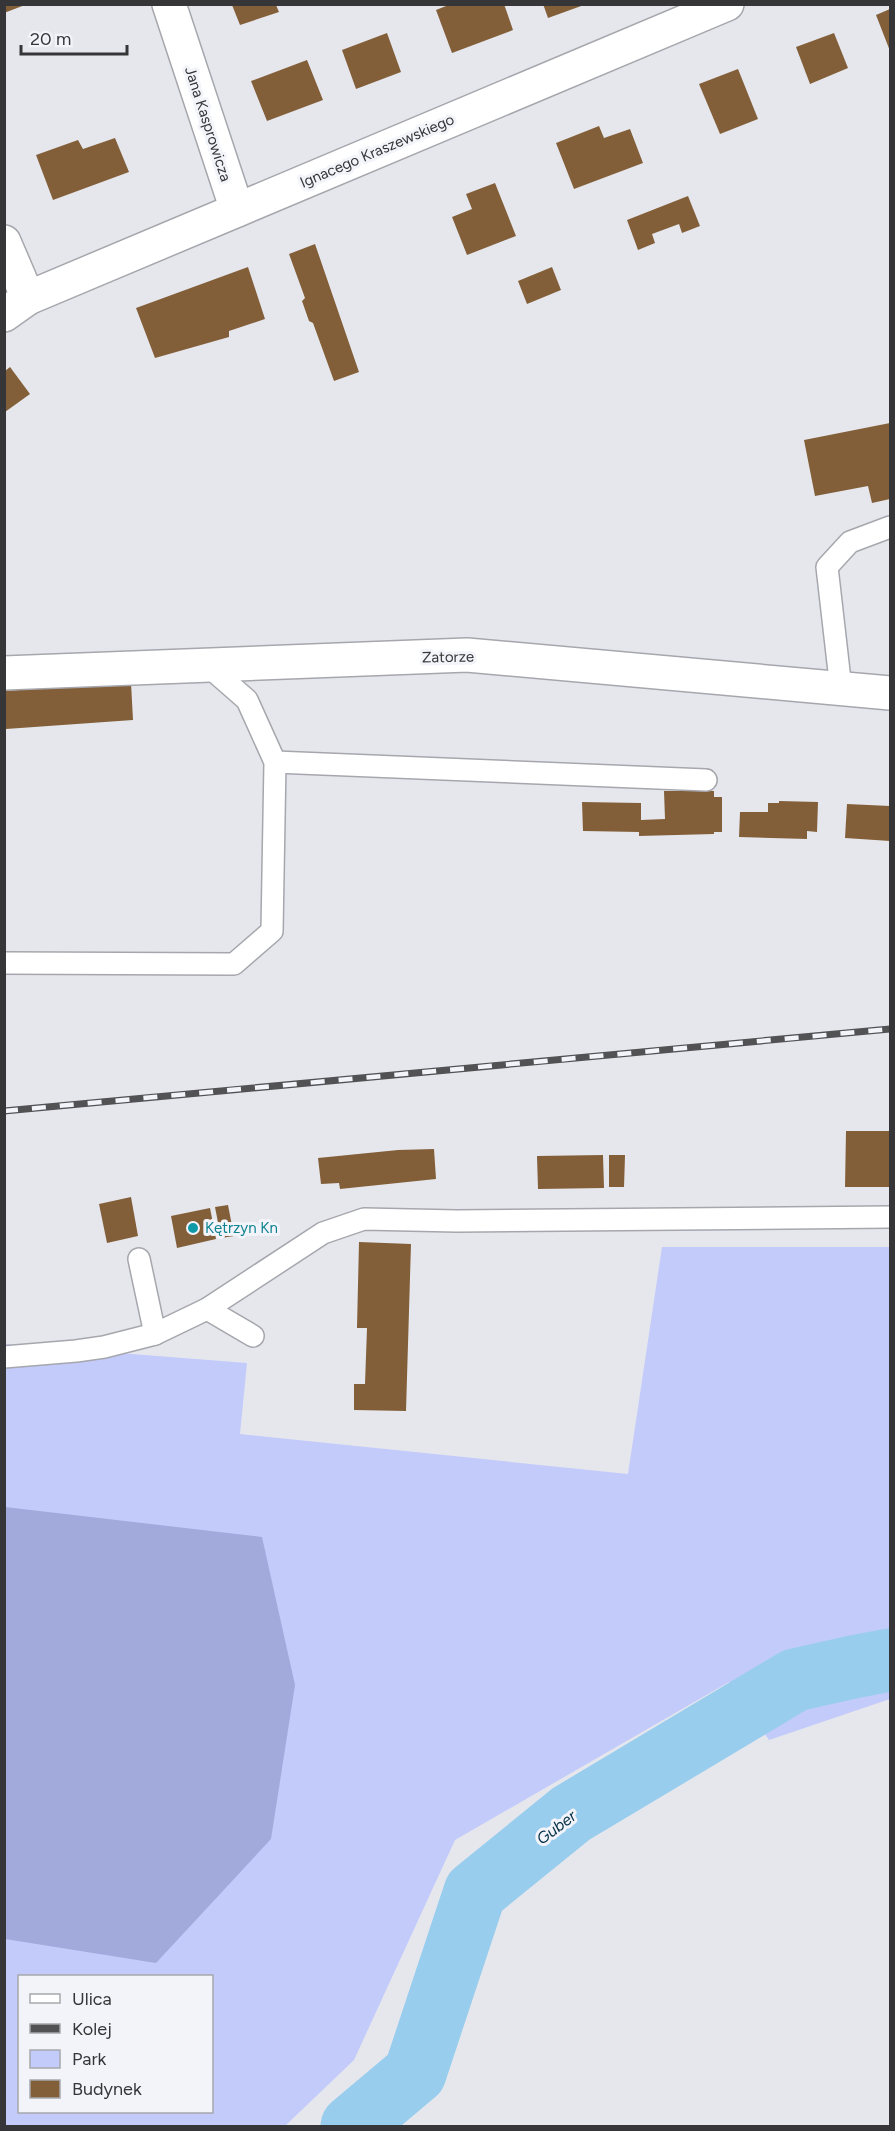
<svg xmlns="http://www.w3.org/2000/svg" width="895" height="2131" font-family="Figtree,sans-serif">
	<style>
		.green { fill: #c3cbfb; fill-rule: evenodd }
		.forest { fill: #a2a9db }
		.lines { fill: none; stroke-linecap: round; stroke-linejoin: round }
		.river { stroke: #98cdee; stroke-width: 63 }
		.building { fill: #835f39 }
		.lane-casing { stroke: #a6a7ad; stroke-width: 24 }
		.street-casing { stroke: #a6a7ad; stroke-width: 36 }
		.lane { stroke: #fff; stroke-width: 21 }
		.street { stroke: #fff; stroke-width: 33 }
		.rail-casing { stroke: #525255; stroke-width: 7 }
		.rail { stroke: #f3f4fa; stroke-width: 4.5; stroke-dasharray: 14; stroke-linecap: butt }
		.culture-dot { fill: #0f9aa8; stroke: #f3f4fa; stroke-width: 2 }
		.labels { text-anchor: middle; stroke-width: 6; stroke-linejoin: round; paint-order: stroke }
		.street-label { font-size: 15px; fill: #363638; stroke: #f3f4fa }
		.culture-label { font-size: 15px; fill: #0d838f; stroke: #f3f4fa; text-anchor: start }
		.water-label { font-size: 16px; font-style: italic; fill: #033046; stroke: #f3f4fa }
	</style>
	<rect width="100%" height="100%" fill="#e6e7ed"/>
	<path class="green" d="M662 1247H890V1699L769 1740 729 1682 455 1840 354 2060 285 2126H5L4 1344 247 1363 240 1434 628 1474ZM20 1976H212V2112H20Z"/>
	<path class="forest" d="M5 1507 262 1537 295 1685 271 1839 156 1963 5 1939Z"/>
	<g class="lines">
		<path class="river" d="M352 2126 415 2073 475 1892 571 1814 795 1680 853 1667 890 1660"/>
	</g>
	<g class="building">
		<path d="M4 4H25V5L4 13Z"/>
		<path d="M451 4H504L513 30 452 53 436 10Z"/>
		<path d="M543 4H584V5L548 18Z"/>
		<path d="M232 5H276L279 12 240 25Z"/>
		<path d="M890 9V51L876 15Z"/>
		<path d="M387 33 401 72 356 89 342 50Z"/>
		<path d="M834 33 848 68 810 84 796 47Z"/>
		<path d="M307 60 323 100 267 121 251 81Z"/>
		<path d="M738 69 758 119 720 134 699 84Z"/>
		<path d="M599 126 604 138 630 129 643 163 574 189 556 143Z"/>
		<path d="M115 138 129 172 53 200 36 155 78 140 83 149Z"/>
		<path d="M495 183 516 236 467 255 452 217 472 209 466 194Z"/>
		<path d="M688 196 700 226 682 233 679 224 652 234 655 243 638 250 627 220Z"/>
		<path d="M315 244 359 372 334 381 313 323 309 321 302 301 305 298 289 254Z"/>
		<path d="M248 267 265 319 229 331V337L155 358 136 308Z"/>
		<path d="M552 267 561 290 527 304 518 281Z"/>
		<path d="M10 367 30 394 5 412V371Z"/>
		<path d="M890 423V499L872 503 868 486 815 496 804 440Z"/>
		<path d="M131 683 133 720 6 729 4 691Z"/>
		<path d="M664 791H714V797H722V832H714V834L639 836V832L583 831 582 802 641 803V820L665 819Z"/>
		<path d="M779 801 818 802 817 832 807 831V839L739 837 740 812H768V803H779Z"/>
		<path d="M847 804 890 806V841L845 838Z"/>
		<path d="M846 1131H890V1187H845Z"/>
		<path d="M434 1149 436 1179 340 1189 339 1183 321 1184 318 1158 398 1150Z"/>
		<path d="M603 1155 604 1188 538 1189 537 1156Z"/>
		<path d="M609 1155H625L624 1187H609Z"/>
		<path d="M131 1197 138 1236 107 1243 99 1204Z"/>
		<path d="M228 1205 234 1236 221 1238 215 1207Z"/>
		<path d="M210 1208 216 1239 177 1248 171 1216Z"/>
		<path d="M359 1242 411 1244 406 1411 354 1410V1384H365L367 1328H357Z"/>
	</g>
	<g class="lines">
		<defs>
			<g id="lane">
				<path d="M841 689 827 567 850 542 890 527"/>
				<path d="M275 762 706 780"/>
				<path d="M4 963 234 964 272 931 275 762 247 700 207 665"/>
				<path d="M139 1259 155 1334"/>
				<path d="M207 1309 253 1336"/>
				<path d="M4 1357 76 1351 104 1347 155 1334 207 1309 323 1233 364 1219 457 1221 890 1217"/>
			</g>
			<g id="street">
				<path d="M169 4 237 210"/>
				<path d="M4 242 28 298"/>
				<path d="M4 315 28 298 727 4"/>
				<path d="M4 673 467 655 890 693"/>
			</g>
		</defs>
		<use href="#lane" class="lane-casing"/>
		<use href="#street" class="street-casing"/>
		<use href="#lane" class="lane"/>
		<use href="#street" class="street"/>
		<defs>
			<path id="rail" d="M4 1111 890 1029"/>
		</defs>
		<use href="#rail" class="rail-casing"/>
		<use href="#rail" class="rail"/>
	</g>
	<circle class="culture-dot" cx="193" cy="1228" r="6"/>
	<g class="labels">
		<g class="street-label">
			<text transform="translate(208 124) rotate(72)" y="5">Jana Kasprowicza</text>
			<text transform="translate(377 151) rotate(-23)" y="5">Ignacego Kraszewskiego</text>
			<text transform="translate(448 657) rotate(-1)" y="5">Zatorze</text>
		</g>
		<g class="culture-label">
			<text x="205" y="1233">Kętrzyn Kn</text>
		</g>
		<g class="water-label">
			<text transform="translate(556 1827) rotate(-37)" y="6">Guber</text>
		</g>
	</g>
	<rect width="895" height="2131" fill="none" stroke="#363638" stroke-width="12"/>
	<rect x="18" y="1975" width="195" height="138" fill="#f3f4fa" stroke="#a7a8ac" stroke-width="1.5"/>
	<rect x="30" y="1994" width="30" height="9" fill="#ffffff" stroke="#a7a8ac" stroke-width="1.5"/>
	<text x="72" y="2005" font-size="18" fill="#363638">Ulica</text>
	<rect x="30" y="2024" width="30" height="9" fill="#525255" stroke="#a7a8ac" stroke-width="1.5"/>
	<text x="72" y="2035" font-size="18" fill="#363638">Kolej</text>
	<rect x="30" y="2050" width="30" height="18" fill="#c3cbfb" stroke="#a7a8ac" stroke-width="1.5"/>
	<text x="72" y="2065" font-size="18" fill="#363638">Park</text>
	<rect x="30" y="2080" width="30" height="18" fill="#835f39" stroke="#a7a8ac" stroke-width="1.5"/>
	<text x="72" y="2095" font-size="18" fill="#363638">Budynek</text>
	<path d="M21 45v9h106v-9" fill="none" stroke="#363638" stroke-width="3"/>
	<text x="30" y="45" font-size="18" fill="#363638" stroke="#f3f4fa" stroke-width="4.5" paint-order="stroke">20 m</text>
</svg>
